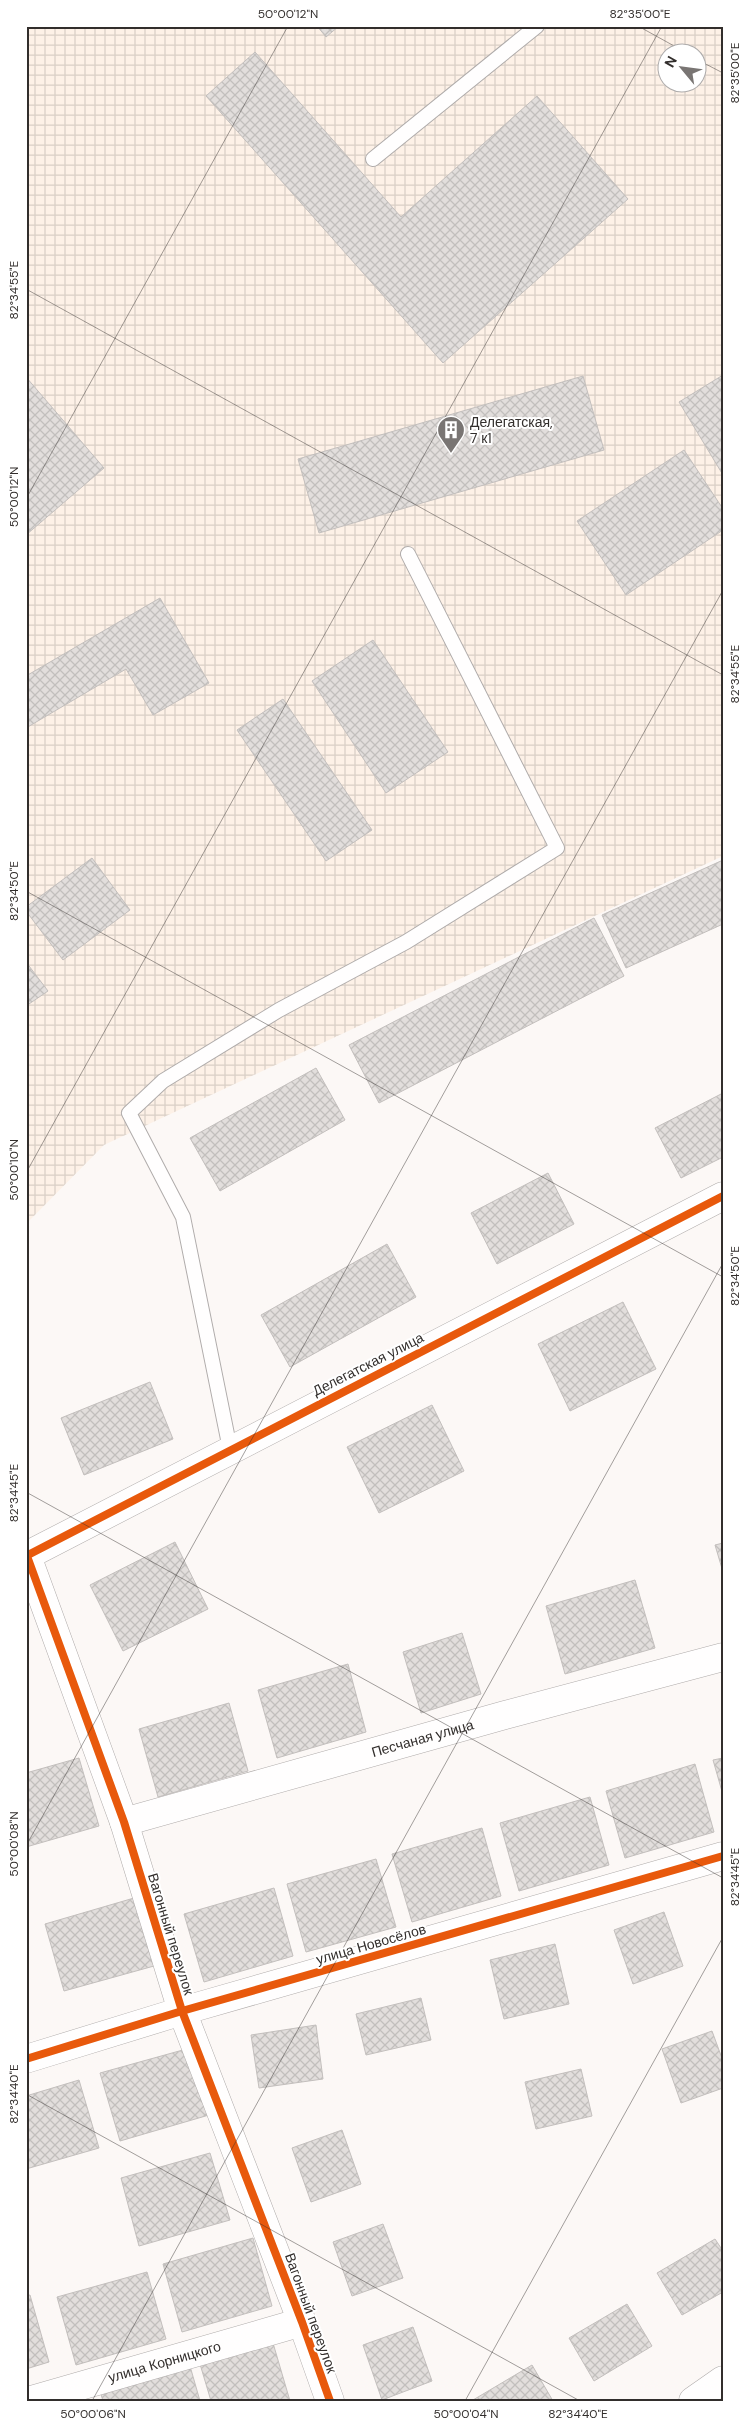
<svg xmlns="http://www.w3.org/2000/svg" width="749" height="2427" font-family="'DM Sans',sans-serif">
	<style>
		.industrial { fill: url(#industrial-grid); fill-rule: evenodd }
		.building { fill: url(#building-cross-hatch); stroke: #c3bfbd }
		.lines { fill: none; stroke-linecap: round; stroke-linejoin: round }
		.service-casing { stroke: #b0acab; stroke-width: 16 }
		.minor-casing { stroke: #b0acab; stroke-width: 29 }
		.service { stroke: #fffefe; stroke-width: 14 }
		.minor { stroke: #fffefe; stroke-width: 28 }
		.cycleway-casing { stroke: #fff; stroke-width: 11 }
		.cycleway { stroke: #e8590c; stroke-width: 8 }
		.ticks { fill: none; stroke: #322e2c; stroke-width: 1; stroke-opacity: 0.45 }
		.labels { text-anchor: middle; stroke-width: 4; stroke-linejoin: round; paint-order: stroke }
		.poi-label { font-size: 14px; fill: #322e2c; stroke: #fff; text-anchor: start }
		.street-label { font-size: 14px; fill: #322e2c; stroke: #fff }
		.neatline { fill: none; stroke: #322e2c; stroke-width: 2 }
		.ticks-label { font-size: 12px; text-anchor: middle; fill: #322e2c }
	</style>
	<defs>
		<pattern id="industrial-grid" width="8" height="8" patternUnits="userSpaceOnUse" patternTransform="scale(1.25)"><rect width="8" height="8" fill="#fdf1e7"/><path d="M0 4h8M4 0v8" fill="none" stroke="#d9cfc6"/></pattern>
		<pattern id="building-cross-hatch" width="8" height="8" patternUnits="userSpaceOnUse" patternTransform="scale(1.25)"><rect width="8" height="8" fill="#e2dedc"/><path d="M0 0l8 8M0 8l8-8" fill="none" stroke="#c2bfbd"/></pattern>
	</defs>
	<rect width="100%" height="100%" fill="#fcf8f6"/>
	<path class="industrial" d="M26 26H723V856L104 1145 26 1224ZM666 52H696V82H666Z"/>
	<g class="building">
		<path d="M317 26H339L326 37Z"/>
		<path d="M255 52 401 217 537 96 628 199 443 363 206 96Z"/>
		<path d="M723 375V475L679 402Z"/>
		<path d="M583 376 604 450 319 533 298 459Z"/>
		<path d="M26 377 104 468 26 535Z"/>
		<path d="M684 450 723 509V530L626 595 577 521Z"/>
		<path d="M160 598 209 683 153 715 126 669 26 728V676Z"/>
		<path d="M373 640 448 752 386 793 312 681Z"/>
		<path d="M283 699 372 830 326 861 237 730Z"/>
		<path d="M92 858 130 910 63 960 26 911V907Z"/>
		<path d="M723 860V924L626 968 602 915Z"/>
		<path d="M594 918 624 976 379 1103 349 1045Z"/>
		<path d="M26 962 48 991 26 1006Z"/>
		<path d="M316 1068 345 1120 220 1191 190 1138Z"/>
		<path d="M723 1093V1157L681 1178 655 1128Z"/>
		<path d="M548 1173 574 1224 497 1264 471 1213Z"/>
		<path d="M387 1244 416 1297 290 1367 261 1315Z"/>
		<path d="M623 1302 656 1369 570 1411 538 1344Z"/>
		<path d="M150 1382 173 1439 84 1475 61 1418Z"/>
		<path d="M432 1405 464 1471 379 1513 347 1447Z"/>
		<path d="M175 1542 208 1609 123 1651 90 1585Z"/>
		<path d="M723 1543V1572L715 1545Z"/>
		<path d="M635 1580 655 1648 565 1674 546 1606Z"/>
		<path d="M462 1633 481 1694 421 1713 403 1652Z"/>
		<path d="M348 1664 366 1732 277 1758 258 1690Z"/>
		<path d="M229 1703 248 1771 158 1797 139 1729Z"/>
		<path d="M79 1758 99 1826 26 1847V1773Z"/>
		<path d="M723 1758V1795L713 1760Z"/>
		<path d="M695 1764 714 1832 625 1858 606 1791Z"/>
		<path d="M590 1797 609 1865 519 1891 500 1823Z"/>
		<path d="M482 1828 501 1896 412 1922 392 1854Z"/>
		<path d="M376 1859 396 1927 306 1952 287 1884Z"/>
		<path d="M274 1888 293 1956 204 1982 184 1914Z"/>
		<path d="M134 1898 154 1966 64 1991 45 1924Z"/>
		<path d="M664 1912 683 1966 633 1984 614 1930Z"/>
		<path d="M555 1944 569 2004 504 2019 490 1960Z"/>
		<path d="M421 1998 431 2040 366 2055 356 2014Z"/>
		<path d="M316 2025 323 2079 259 2088 251 2035Z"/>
		<path d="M712 2031 723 2061V2088L681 2103 662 2049Z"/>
		<path d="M190 2048 209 2115 120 2141 100 2073Z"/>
		<path d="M581 2069 592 2116 536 2129 525 2082Z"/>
		<path d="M79 2080 99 2148 26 2169V2096Z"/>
		<path d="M342 2130 361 2184 311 2202 292 2148Z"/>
		<path d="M210 2153 230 2220 139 2246 121 2178Z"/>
		<path d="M383 2224 403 2278 352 2296 333 2242Z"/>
		<path d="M253 2238 272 2306 182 2332 163 2264Z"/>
		<path d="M715 2239 723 2251V2292L682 2315 657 2273Z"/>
		<path d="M147 2272 166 2339 76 2365 57 2297Z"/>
		<path d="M30 2295 49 2362 26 2369V2296Z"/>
		<path d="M627 2304 652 2346 594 2381 569 2338Z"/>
		<path d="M413 2327 432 2381 382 2400 363 2345Z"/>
		<path d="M273 2343 290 2401H211L200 2364Z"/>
		<path d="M532 2365 553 2401H474L473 2400Z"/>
		<path d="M190 2366 200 2401H103L100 2391Z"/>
	</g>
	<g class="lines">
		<defs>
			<g id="service">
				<path d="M373 159 537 26"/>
				<path d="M230 1449 183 1217 129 1113 163 1081 279 1010 406 942 557 848 408 554"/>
			</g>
			<g id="minor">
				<path d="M26 1556 723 1196"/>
				<path d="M27 1556 124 1822 182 2011 302 2322 330 2401"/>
				<path id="s1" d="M124 1822 505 1715 723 1657"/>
				<path d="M26 2059 182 2011 723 1856"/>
				<path id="s2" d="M28 2401 302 2322"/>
				<path d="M693 2401 723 2380"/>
			</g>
		</defs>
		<use href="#service" class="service-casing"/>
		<use href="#minor" class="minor-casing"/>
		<use href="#service" class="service"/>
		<use href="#minor" class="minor"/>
		<defs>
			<g id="cycleway">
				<path d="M26 1556 723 1196"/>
				<path d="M27 1556 124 1822 182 2011 302 2322 330 2401"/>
				<path d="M26 2059 182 2011 723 1856"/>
			</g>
		</defs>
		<use href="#cycleway" class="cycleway-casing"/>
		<use href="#cycleway" class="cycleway"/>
	</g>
	<path class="ticks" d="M638 26 685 52M696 59 723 73M26 289 723 675M26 499 288 26M26 891 723 1277M26 1173 662 26M26 1492 723 1878M26 1846 723 590M26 2094 580 2401M92 2401 723 1263M465 2401 723 1937"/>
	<defs>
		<symbol id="building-pin" viewBox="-11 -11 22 30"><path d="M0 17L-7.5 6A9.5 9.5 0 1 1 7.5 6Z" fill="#797573" stroke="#fff"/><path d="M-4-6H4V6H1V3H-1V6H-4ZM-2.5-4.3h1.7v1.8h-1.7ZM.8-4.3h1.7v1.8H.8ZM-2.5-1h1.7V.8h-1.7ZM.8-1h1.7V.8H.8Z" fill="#fff"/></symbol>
	</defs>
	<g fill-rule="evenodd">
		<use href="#building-pin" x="435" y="414" width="32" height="43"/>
	</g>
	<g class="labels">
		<g class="poi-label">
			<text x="470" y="427">Делегатская,<tspan x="470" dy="16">7 к1</tspan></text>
		</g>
		<g class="street-label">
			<text transform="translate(368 1364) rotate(-27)" y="5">Делегатская улица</text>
			<text dy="5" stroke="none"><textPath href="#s1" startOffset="310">Песчаная улица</textPath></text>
			<text transform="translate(171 1934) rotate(73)" y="5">Вагонный переулок</text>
			<text transform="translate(371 1944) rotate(-16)" y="5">улица Новосёлов</text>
			<text transform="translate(311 2313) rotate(70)" y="5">Вагонный переулок</text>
			<text dy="5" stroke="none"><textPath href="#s2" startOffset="142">улица Корницкого</textPath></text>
		</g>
	</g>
	<rect width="749" height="2427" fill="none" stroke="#ffffff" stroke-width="55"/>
	<g transform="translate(682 68) rotate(299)"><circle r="24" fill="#ffffff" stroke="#adabab"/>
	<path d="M0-4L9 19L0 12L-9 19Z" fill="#797573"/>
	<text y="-8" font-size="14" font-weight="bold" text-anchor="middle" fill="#322e2c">N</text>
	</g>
	<rect x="28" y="28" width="694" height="2372" class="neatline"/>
	<g class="ticks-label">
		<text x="288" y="18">50°00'12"N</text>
		<text x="640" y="18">82°35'00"E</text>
		<text transform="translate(735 73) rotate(-90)" y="4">82°35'00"E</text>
		<text transform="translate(14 290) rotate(-90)" y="4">82°34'55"E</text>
		<text transform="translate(14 497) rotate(-90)" y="4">50°00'12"N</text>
		<text transform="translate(735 674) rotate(-90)" y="4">82°34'55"E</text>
		<text transform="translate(14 891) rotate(-90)" y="4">82°34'50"E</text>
		<text transform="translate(14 1170) rotate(-90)" y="4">50°00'10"N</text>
		<text transform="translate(735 1276) rotate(-90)" y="4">82°34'50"E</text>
		<text transform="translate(14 1493) rotate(-90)" y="4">82°34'45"E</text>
		<text transform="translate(14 1844) rotate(-90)" y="4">50°00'08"N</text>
		<text transform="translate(735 1877) rotate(-90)" y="4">82°34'45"E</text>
		<text transform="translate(14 2094) rotate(-90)" y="4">82°34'40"E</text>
		<text x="93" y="2418">50°00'06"N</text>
		<text x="466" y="2418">50°00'04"N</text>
		<text x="578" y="2418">82°34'40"E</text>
	</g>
</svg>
